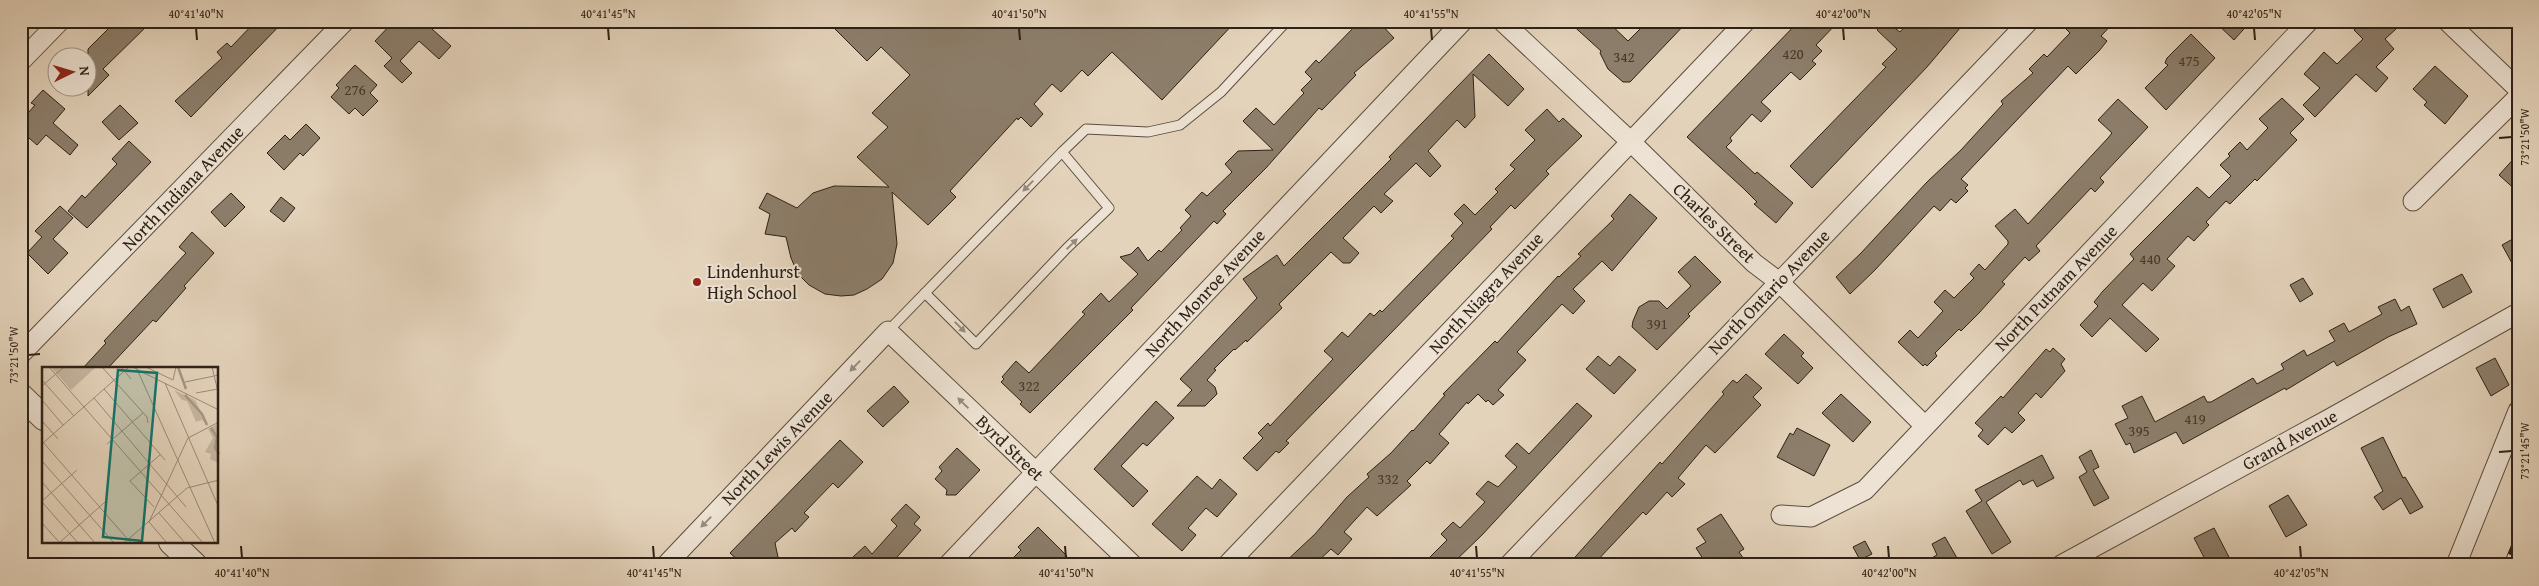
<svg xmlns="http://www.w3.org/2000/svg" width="2539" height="586" font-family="'Gentium Book Plus',serif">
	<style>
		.building { fill: #8c7e6b; stroke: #2d2115 }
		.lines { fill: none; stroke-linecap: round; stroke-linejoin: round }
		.service-casing { stroke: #5b4e3e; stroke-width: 11 }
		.minor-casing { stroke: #5b4e3e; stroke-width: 21 }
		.tertiary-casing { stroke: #5b4e3e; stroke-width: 26 }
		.service { stroke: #ede2d3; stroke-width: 9 }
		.minor { stroke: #ede2d3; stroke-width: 19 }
		.tertiary { stroke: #ede2d3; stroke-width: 24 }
		.rail-casing { stroke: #2d2115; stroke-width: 5.5 }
		.rail { stroke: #ede2d3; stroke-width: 4; stroke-dasharray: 11; stroke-linecap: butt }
		.oneway { fill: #978b7e }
		.ticks { fill: none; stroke: #2d2115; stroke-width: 2 }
		.poi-dot { fill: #8f2418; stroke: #ede2d3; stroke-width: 2 }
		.labels { text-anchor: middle; stroke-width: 4; stroke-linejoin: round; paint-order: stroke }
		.number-label { font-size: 15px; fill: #45382a }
		.street-label { font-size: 18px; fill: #2d2115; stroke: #ede2d3 }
		.poi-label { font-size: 18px; fill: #2d2115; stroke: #ede2d3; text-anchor: start }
		.inset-river { fill: none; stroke: #a69683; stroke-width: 2.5 }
		.inset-road { fill: none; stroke: #9b8c79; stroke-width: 1 }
		.view { fill: #0f766e; fill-opacity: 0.15; stroke: #0f766e; stroke-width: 2.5 }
		.inset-edge { fill: none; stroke: #2d2115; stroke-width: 2.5 }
		.neatline { fill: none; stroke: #2d2115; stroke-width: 2 }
		.ticks-label { font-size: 12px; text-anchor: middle; fill: #2d2115 }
	</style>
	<rect width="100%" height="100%" fill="#e4d3bb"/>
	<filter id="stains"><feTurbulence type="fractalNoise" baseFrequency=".004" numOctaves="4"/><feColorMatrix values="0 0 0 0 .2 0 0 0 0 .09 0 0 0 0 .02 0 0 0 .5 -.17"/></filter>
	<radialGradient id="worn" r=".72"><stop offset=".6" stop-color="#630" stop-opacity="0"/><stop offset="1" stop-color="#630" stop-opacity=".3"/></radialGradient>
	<g class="building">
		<path d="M116 21H152L103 69 109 75 88 96V49Z"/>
		<path d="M256 21H284L191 117 175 101 222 58 217 52 227 43 231 47Z"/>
		<path d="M394 21H423L451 46 439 59 419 41 400 61 412 73 402 83 384 66 392 58 375 41Z"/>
		<path d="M827 21H1236L1162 100 1112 52 1088 76 1082 70 1061 92 1052 84 1034 104 1043 114 1031 127 1021 117 1018 120 1017 118 950 191 956 197 928 225 892 192 897 244 893 263 882 279 867 289 854 295 841 296 825 294 809 285 798 274 791 258 786 237 765 234 770 214 759 208 767 193 797 208 813 193 834 186 889 187 857 157 888 127 872 113 910 75 881 47 867 61Z"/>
		<path d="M1360 21H1378L1394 38 1354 73 1356 75 1322 110 1319 108 1266 168 1223 211 1226 214 1217 224 1214 221 1131 308 1133 310 1030 413 1020 404 1022 402 1001 382 1004 379 1002 377 1016 361 1029 373 1085 314 1082 312 1101 293 1109 302 1138 274 1120 257 1131 254 1138 247 1148 261 1159 250 1161 252 1182 230 1180 228 1191 216 1185 210 1202 192 1207 196 1232 172 1225 164 1238 151 1273 150 1243 121 1256 108 1274 125 1304 93 1301 90 1312 79 1305 72 1316 60 1319 63Z"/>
		<path d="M1568 21H1607L1628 41 1648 21H1688L1630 82H1623L1608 69 1600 53 1601 51Z"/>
		<path d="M1799 21H1839L1816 45 1822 51 1812 61 1816 64 1800 80 1791 72 1761 102 1771 111 1761 122 1752 114 1730 138 1732 141 1726 147 1755 174 1757 172 1793 203 1776 223 1754 204 1757 202 1743 188 1687 137Z"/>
		<path d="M1885 21 1900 32 1910 21H1966L1927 67 1812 188 1790 166 1886 67 1882 64 1897 49 1877 30Z"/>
		<path d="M2072 21H2115L2101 36 2107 41 2099 51 2076 74 2068 66 1961 179 1968 185 1965 188 1968 191 1956 203 1951 199 1940 211 1934 206 1875 270 1850 294 1836 277 1861 253 1927 182 1961 150 2003 104 2001 101 2033 73 2029 69 2044 54 2047 57 2070 33 2065 28Z"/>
		<path d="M2214 21H2251L2234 40Z"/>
		<path d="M2364 21H2388L2396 29 2385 39 2394 49 2376 67 2388 78 2376 92 2356 74 2315 117 2303 105 2320 88 2304 74 2324 52 2337 64 2363 39 2354 30Z"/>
		<path d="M2191 34 2215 58 2166 110 2145 88 2168 65 2165 63 2167 58Z"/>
		<path d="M1489 54 1524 89 1508 106 1473 74 1475 117 1465 128 1457 120 1428 151 1441 166 1430 177 1416 163 1384 194 1393 201 1381 213 1374 206 1343 238 1359 253 1350 263H1343L1331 252 1279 304 1282 308 1247 342 1246 340 1235 350 1234 349 1214 369 1216 370 1207 380 1215 387 1217 394 1205 406H1177L1192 390 1180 379 1257 298 1243 279 1277 255 1284 266 1391 159 1389 157Z"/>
		<path d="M355 65 377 85 370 93 378 101 363 116 355 108 349 114 331 97 339 88 336 85Z"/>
		<path d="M2435 66 2468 96 2445 124 2424 105 2427 102 2413 89Z"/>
		<path d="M43 90 65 109 53 123 78 145 70 155 46 135 37 145 21 131V121L35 105 31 103Z"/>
		<path d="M2282 98 2304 119 2290 133 2297 140 2257 181 2255 179 2230 204 2226 201 2206 222 2209 225 2194 241 2188 236 2167 259 2175 266 2152 291 2143 283 2122 305 2159 339 2146 352 2110 318 2092 337 2080 325 2098 306 2094 302 2103 291 2134 259 2130 254 2197 187 2209 198 2231 176 2220 165 2230 156 2228 154 2240 142 2247 150 2268 128 2259 119Z"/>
		<path d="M2118 99 2148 127 2100 178 2104 182 2095 192 2091 188 2036 246 2040 251 2029 261 2025 257 2002 282 2005 284 1979 313 1961 331 1959 329 1935 353 1937 356 1927 366 1925 364 1923 366 1898 342 1910 330 1918 338 1943 311 1934 302 1945 290 1954 298 1974 278 1970 274 1979 264 1985 270 2008 244V241L1995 226 2015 209 2028 224 2108 138 2112 133 2098 120Z"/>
		<path d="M120 105 138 123 119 140 102 122Z"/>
		<path d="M1547 109 1559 122 1563 118 1582 136 1546 171 1549 174 1515 209 1511 205 1490 227 1492 229 1286 441 1289 443 1279 453 1276 451 1257 471 1243 458 1263 438 1258 433 1268 423 1270 426 1333 359 1324 351 1342 332 1348 337 1370 313 1374 316 1380 310 1382 312 1454 238 1451 236 1463 223 1454 214 1464 204 1475 215 1498 192 1495 189 1515 169 1510 165 1535 140 1525 130Z"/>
		<path d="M306 124 320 138 303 156 300 153 284 170 267 153 285 135 290 140Z"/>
		<path d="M129 141 151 162 87 228 68 211 82 195 85 198 117 164 112 159Z"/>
		<path d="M2518 154V192L2499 175Z"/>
		<path d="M231 193 245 207 225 227 211 212Z"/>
		<path d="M1630 194 1657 218 1612 271 1602 261 1573 289 1585 301 1573 314 1562 304 1517 352 1526 360 1498 390 1504 395 1493 405 1488 400 1486 402 1478 394 1468 404 1467 402 1439 434 1449 443 1430 464 1427 461 1407 481 1411 485 1377 516 1367 507 1344 532 1352 539 1338 555 1331 549 1314 565H1282L1315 534 1347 497 1369 477 1367 474 1391 453 1412 430 1413 431 1445 395 1443 394 1495 341 1497 343 1558 276 1559 277 1581 256 1578 254 1614 219 1611 216Z"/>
		<path d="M281 197 295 208 284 222 270 211Z"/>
		<path d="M60 206 73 218 53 239 68 253 48 274 27 253 42 237 35 231Z"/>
		<path d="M192 232 214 253 184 286 186 288 156 322 153 320 108 368H83L106 343 104 341 186 253 179 247Z"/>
		<path d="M2518 236V274L2502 245Z"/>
		<path d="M1695 256 1721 282 1688 314 1690 316 1657 350 1632 327 1633 321 1639 307 1649 301H1659L1667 309 1691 286 1678 272Z"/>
		<path d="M2462 274 2472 292 2443 308 2433 289Z"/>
		<path d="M2303 278 2313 294 2300 302 2290 285Z"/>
		<path d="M2395 299 2401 311 2409 306 2417 324 2388 337 2337 366 2334 361 2286 390 2285 388 2183 444 2176 432 2134 453 2130 443 2126 445 2115 424 2128 418 2122 406 2142 396 2155 422 2204 396 2207 402H2211L2253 378 2257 384 2284 369 2281 364 2304 350 2307 356 2335 341 2329 331 2344 323 2349 332 2382 314 2378 307Z"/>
		<path d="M1784 334 1804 353 1801 356 1813 368 1798 384 1765 354Z"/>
		<path d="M2053 348 2065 359 2061 364 2065 371 2041 398 2036 393 2018 413 2025 420 2012 433 2005 427 1988 445 1978 436 1983 430 1975 423 2001 396 2003 398 2046 349 2050 352Z"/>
		<path d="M1598 356 1610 366 1619 356 1636 370 1614 394 1586 369Z"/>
		<path d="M2495 358 2509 385 2491 396 2476 368Z"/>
		<path d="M1746 374 1762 388 1753 397 1761 405 1715 453 1706 445 1678 478 1685 484 1672 497 1667 492 1646 515 1643 512 1593 565H1568L1660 462 1662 464 1724 394 1722 392 1733 380 1737 383Z"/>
		<path d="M894 386 909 402 883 427 867 411Z"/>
		<path d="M1841 394 1871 422 1853 442 1822 413Z"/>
		<path d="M1156 401 1174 418 1147 446 1143 443 1121 466 1148 491 1133 507 1094 469Z"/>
		<path d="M1577 403 1592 416 1482 535 1451 565H1422L1447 540 1441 534 1453 522 1460 528 1485 502 1476 494 1488 481 1498 487 1517 467 1505 456 1517 443 1529 454Z"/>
		<path d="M1797 428 1830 445 1814 476 1777 457 1790 433 1793 435Z"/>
		<path d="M2383 437 2403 478 2405 477 2423 507 2410 514 2401 498 2383 510 2374 497 2383 491 2361 448Z"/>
		<path d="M840 440 863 462 838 488 833 483 804 513 809 517 795 532 792 528 775 543 778 557 770 565H743L730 553Z"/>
		<path d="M957 448 980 470 956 495H946L947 490 935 479 942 471 939 467Z"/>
		<path d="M2091 450 2099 467 2093 470 2109 498 2094 506 2079 477 2087 472 2079 457Z"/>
		<path d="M2042 455 2054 478 2037 487 2033 480 2023 485 2020 480 1986 502 2011 542 1992 554 1966 511 1982 501 1975 490Z"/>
		<path d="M1197 476 1212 489 1220 479 1237 494 1217 517 1206 508 1188 528 1196 535 1182 551 1152 524Z"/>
		<path d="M2288 495 2307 525 2286 537 2269 506Z"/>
		<path d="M906 504 920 517 914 524 921 530 890 565H860L853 557 865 546 872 554 897 526 891 520Z"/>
		<path d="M1721 514 1744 549 1739 552 1748 565H1707L1696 548 1706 542 1697 529Z"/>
		<path d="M1038 527 1067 556 1059 565H1022L1014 557 1021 550 1018 547Z"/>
		<path d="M2214 528 2230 559 2228 560 2231 565H2208L2194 538Z"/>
		<path d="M1945 537 1961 565H1919L1937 555 1932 544Z"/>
		<path d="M1865 541 1872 554 1860 560 1853 547Z"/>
	</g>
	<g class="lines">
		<defs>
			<g id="service">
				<path d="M925 293 976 344 1067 248 1109 208 1062 152 1086 129 1148 132 1180 125 1221 92 1287 21"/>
				<path d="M888 331 1062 152"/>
			</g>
			<g id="minor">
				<path d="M1502 21 1630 141 1754 263 1779 282 1925 426"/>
				<path d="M2447 21 2518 89"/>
				<path d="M21 61 60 21"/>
				<path d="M2413 201 2518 97"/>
				<path d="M21 354 345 21"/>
				<path d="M1781 515 1811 517 1865 490 2309 21"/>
				<path d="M666 565 888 331 1133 565"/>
				<path d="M948 565 1463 21"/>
				<path d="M1227 565 1746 21"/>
				<path d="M1509 565 2029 21"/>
				<path d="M2061 565 2329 419 2518 313"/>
				<path d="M2456 565 2518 411"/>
			</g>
			<g id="tertiary">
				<path d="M21 396 44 418"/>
				<path d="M171 542 195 565"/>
			</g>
		</defs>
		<use href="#service" class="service-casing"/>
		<use href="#minor" class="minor-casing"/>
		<use href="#tertiary" class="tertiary-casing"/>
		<use href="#service" class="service"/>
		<use href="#minor" class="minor"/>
		<use href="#tertiary" class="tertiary"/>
		<defs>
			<path id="rail" d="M2506 565 2518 535"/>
		</defs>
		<use href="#rail" class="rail-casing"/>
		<use href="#rail" class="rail"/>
	</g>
	<defs><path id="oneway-solid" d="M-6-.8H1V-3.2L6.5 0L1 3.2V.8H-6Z" transform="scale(1.25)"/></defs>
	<g class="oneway">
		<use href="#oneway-solid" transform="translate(1028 186) rotate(134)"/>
		<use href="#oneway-solid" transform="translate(1072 244) rotate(-44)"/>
		<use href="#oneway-solid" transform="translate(960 327) rotate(45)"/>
		<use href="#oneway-solid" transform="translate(855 366) rotate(134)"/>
		<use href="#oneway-solid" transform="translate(963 403) rotate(-136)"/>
		<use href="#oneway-solid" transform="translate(706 522) rotate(134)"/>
	</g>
	<path class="ticks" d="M196 28 197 40M608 28 609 40M1019 28 1020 40M1431 28 1432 40M1843 28 1844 40M2254 28 2255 40M2499 138 2512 137M28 355 40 354M2499 452 2512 451M241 546 242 558M653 546 654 558M1065 546 1066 558M1476 546 1477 558M1888 546 1889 558M2300 546 2301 558"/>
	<circle class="poi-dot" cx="697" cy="282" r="5"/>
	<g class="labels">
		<g class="number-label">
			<text x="1793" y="59">420</text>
			<text x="1624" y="62">342</text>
			<text x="2189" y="66">475</text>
			<text x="355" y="95">276</text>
			<text x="2150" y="264">440</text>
			<text x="1657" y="329">391</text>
			<text x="1029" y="391">322</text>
			<text x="2195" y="424">419</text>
			<text x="2139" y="436">395</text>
			<text x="1388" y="484">332</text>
		</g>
		<g class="street-label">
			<text transform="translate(183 188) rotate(-46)" y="6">North Indiana Avenue</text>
			<text transform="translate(1714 223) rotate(44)" y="6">Charles Street</text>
			<text transform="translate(2056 288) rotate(-46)" y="6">North Putnam Avenue</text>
			<text transform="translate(1769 292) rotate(-46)" y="6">North Ontario Avenue</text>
			<text transform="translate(1205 293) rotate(-47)" y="6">North Monroe Avenue</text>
			<text transform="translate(1486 293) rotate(-47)" y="6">North Niagra Avenue</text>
			<text transform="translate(2290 440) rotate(-29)" y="6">Grand Avenue</text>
			<text transform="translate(777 448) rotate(-46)" y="6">North Lewis Avenue</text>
			<text transform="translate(1010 448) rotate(44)" y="6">Byrd Street</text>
		</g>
		<g class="poi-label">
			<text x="707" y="278">Lindenhurst<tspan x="707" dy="21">High School</tspan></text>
		</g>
	</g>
	<g transform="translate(42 367)">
		<rect width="176" height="176" fill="#e4d3bb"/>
		<path d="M9 0H54L29 23ZM132 23 153 33 166 59 160 53 154 55 145 34 140 33ZM176 57V96L168 92 169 87 163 85 171 71 166 62Z" fill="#c5b59f"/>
		<path class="inset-river" d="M136 0 144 22M143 28 160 47 165 58M169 61 175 70 173 81 177 87"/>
		<path class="inset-road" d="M7 0 161 176M60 0 105 50 106 56M79 0 89 12M90 0 177 43M94 0 173 176M104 0 131 13 134 0M170 0 177 29M0 13 32 49M143 15 177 8M123 16 177 141M0 19 22 0M62 22 123 93M154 26 176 22M52 31 144 140M0 33 21 58M0 54 16 72M0 74 89 176M1 76 87 0M65 77 101 46M0 94 72 176M0 115 53 176M0 134 35 103M0 135 36 176M112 140 88 114 119 87M117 146 143 176M107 155 146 71 177 55M107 155 125 176M0 156 18 176M17 176 63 135M82 176 145 121 177 113"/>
		<path class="view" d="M76 3 115 6 100 174 61 170Z"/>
		<rect width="176" height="176" class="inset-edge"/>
	</g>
	<rect width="2539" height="586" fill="none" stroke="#e4d3bb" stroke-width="55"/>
	<g transform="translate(72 72) rotate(85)"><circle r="24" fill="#ede2d3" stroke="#a09587"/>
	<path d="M0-4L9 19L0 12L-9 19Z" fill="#8f2418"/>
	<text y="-8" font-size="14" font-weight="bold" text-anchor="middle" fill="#2d2115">N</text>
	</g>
	<rect x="28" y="28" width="2484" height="530" class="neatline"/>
	<g class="ticks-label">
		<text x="196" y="18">40°41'40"N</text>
		<text x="608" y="18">40°41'45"N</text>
		<text x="1019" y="18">40°41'50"N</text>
		<text x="1431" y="18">40°41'55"N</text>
		<text x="1843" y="18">40°42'00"N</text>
		<text x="2254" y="18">40°42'05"N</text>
		<text transform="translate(2525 137) rotate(-90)" y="4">73°21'50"W</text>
		<text transform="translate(14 355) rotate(-90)" y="4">73°21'50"W</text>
		<text transform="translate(2525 451) rotate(-90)" y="4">73°21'45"W</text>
		<text x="242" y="577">40°41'40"N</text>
		<text x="654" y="577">40°41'45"N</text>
		<text x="1066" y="577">40°41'50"N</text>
		<text x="1477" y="577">40°41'55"N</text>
		<text x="1889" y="577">40°42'00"N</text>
		<text x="2301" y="577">40°42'05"N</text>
	</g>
	<rect width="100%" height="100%" filter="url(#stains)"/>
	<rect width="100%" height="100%" fill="url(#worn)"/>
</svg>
